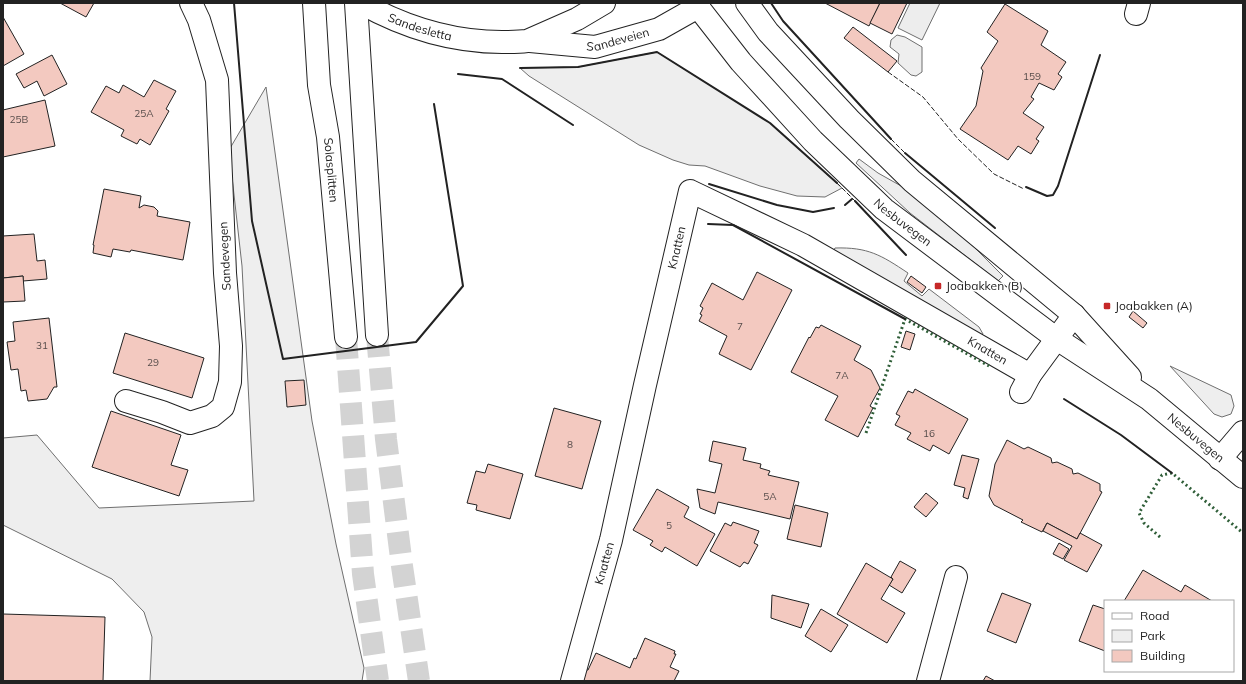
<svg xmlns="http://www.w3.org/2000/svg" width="1246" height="684" font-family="Mulish,sans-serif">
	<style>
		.green { fill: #eee; stroke: #6f6f6f }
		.parking { fill: #ededed; stroke: #6f6f6f }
		.building { fill: #f3c9c0; stroke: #222 }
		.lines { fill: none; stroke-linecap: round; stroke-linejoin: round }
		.trunk-tunnel { stroke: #d3d3d3; stroke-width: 22; stroke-dasharray: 22 11; stroke-linecap: butt }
		.minor-casing { stroke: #222; stroke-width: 24 }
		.tertiary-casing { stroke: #222; stroke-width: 24 }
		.primary-casing { stroke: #222; stroke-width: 24 }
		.trunk-casing { stroke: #222; stroke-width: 24 }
		.minor { stroke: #fff; stroke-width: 22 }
		.tertiary { stroke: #fff; stroke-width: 22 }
		.primary { stroke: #fff; stroke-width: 22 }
		.trunk { stroke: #fff; stroke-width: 22 }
		.hedge { stroke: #2f5e38; stroke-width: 3; stroke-dasharray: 2 3; stroke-linecap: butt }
		.fence { stroke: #222; stroke-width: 1; stroke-dasharray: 5 2; stroke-linecap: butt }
		.wall { stroke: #222; stroke-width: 2 }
		.poi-dot { fill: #c62828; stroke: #fff; stroke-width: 1.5 }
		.labels { text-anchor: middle; stroke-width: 3; stroke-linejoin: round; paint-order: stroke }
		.number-label { font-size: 10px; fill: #564c4a }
		.street-label { font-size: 12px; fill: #222; stroke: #fff }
		.poi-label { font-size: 12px; fill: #222; stroke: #fff; text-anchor: start }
	</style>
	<rect width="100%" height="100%" fill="#fff"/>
	<g class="green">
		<path d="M897 35 905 37 922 47V72L916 76 911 75 898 63 899 54 890 47 891 40Z"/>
		<path d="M657 52 770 123 842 188 825 197 797 196 760 186 705 166 689 165 673 160 639 145 529 76 520 68 578 67Z"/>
		<path d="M266 87 312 421 336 544 364 668 362 681H150L152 637 144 612 112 579 3 525V438L37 435 99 508 254 501 242 266 229 150Z"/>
		<path d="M859 159 878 173 910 191 955 228 1003 276 998 281 910 213 856 163Z"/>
		<path d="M835 248C868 247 881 255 908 273L904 281 922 296 929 289 979 327 983 334 982 335 833 251Z"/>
		<path d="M1170 366 1231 395 1234 406 1231 414 1222 417 1214 414Z"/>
	</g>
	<path class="parking" d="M910 3H940L922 40 898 28Z"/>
	<g class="building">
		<path d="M60 3H94L86 17Z"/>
		<path d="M825 3H880L869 26Z"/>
		<path d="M880 3H907L892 34 870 23Z"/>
		<path d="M1005 4 1048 31 1041 45 1066 62 1058 74 1062 77 1054 90 1039 83 1031 97 1034 99 1023 113 1044 127 1036 139 1039 141 1031 154 1018 146 1008 160 960 129 976 106 983 71 981 68 998 41 987 32Z"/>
		<path d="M3 17 24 54 3 66Z"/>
		<path d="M853 27 897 61 888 72 844 38Z"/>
		<path d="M52 55 67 84 44 96 37 81 24 88 16 74Z"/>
		<path d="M154 80 176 91 166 109 169 111 150 145 140 139 137 144 121 136 124 130 91 112 106 86 119 93 123 85 144 97Z"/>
		<path d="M45 100 55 146 3 157V110Z"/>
		<path d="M104 189 141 196 139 208 144 205 154 207 158 211 157 216 190 222 183 260 131 250 130 252 113 249 111 257 93 253 94 245H93Z"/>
		<path d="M34 234 37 261 45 260 47 279 23 281V276L3 278V236Z"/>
		<path d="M757 272 792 290 751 370 719 354 727 336 699 321 702 315 700 314 703 308 700 306 712 283 743 300Z"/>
		<path d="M23 276 25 301 3 302V278Z"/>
		<path d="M911 276 926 287 922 293 907 282Z"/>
		<path d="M1133 311 1147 323 1143 328 1129 317Z"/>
		<path d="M49 318 57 387H54L47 399 28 401 26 390 21 391 18 369 11 370 7 342 15 341 13 322Z"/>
		<path d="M821 325 861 346 854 360 871 370 880 388 870 406 873 408 858 437 825 420 838 396 791 372 809 337 810 338 816 327 819 328Z"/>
		<path d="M906 331 915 334 910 350 901 347Z"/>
		<path d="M125 333 204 358 192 398 113 373Z"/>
		<path d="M304 380 306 405 287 407 285 381Z"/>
		<path d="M915 389 968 419 949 454 933 445 930 451 907 439 911 433 895 425 900 416 896 414 908 391 913 393Z"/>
		<path d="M554 408 601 421 582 489 535 476Z"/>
		<path d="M111 411 181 435 171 465 188 470 179 496 92 467Z"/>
		<path d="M1007 440 1024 449 1028 447 1051 458 1052 463 1057 462 1072 469 1073 474 1078 473 1100 484V491L1102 492 1077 539 1047 523 1042 532 1021 522 1023 520 994 505 989 496 995 464Z"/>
		<path d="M713 441 746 448 743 460 761 464 760 468 770 471 768 475 799 482 790 519 718 502 715 514 700 508 697 489 715 493 722 464 709 461Z"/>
		<path d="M962 455 979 459 968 499 963 497 965 488 954 485Z"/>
		<path d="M488 464 523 474 510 519 476 510 477 505 467 503 476 471 485 473Z"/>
		<path d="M657 489 689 507 684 517 715 534 697 566 665 547 662 552 650 545 653 541 633 530Z"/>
		<path d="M926 493 938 503 926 517 914 507Z"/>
		<path d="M795 505 828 513 821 547 787 539Z"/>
		<path d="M733 522 759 531 754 543 758 545 748 564 744 562 740 567 710 551 725 523 731 526Z"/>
		<path d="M1047 523 1077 539 1080 533 1102 545 1087 572 1064 560 1072 546 1043 531Z"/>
		<path d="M1059 543 1069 549 1063 559 1053 554Z"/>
		<path d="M900 561 916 570 902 593 889 585 893 579 891 577Z"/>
		<path d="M866 563 893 579 881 599 905 613 887 643 837 614Z"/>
		<path d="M1143 570 1181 592 1185 585 1212 601H1124Z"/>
		<path d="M1002 593 1031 604 1016 643 987 631Z"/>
		<path d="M772 595 809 604 801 628 771 618Z"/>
		<path d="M1093 605 1105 609V651L1079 641Z"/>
		<path d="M821 609 848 625 831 652 805 636Z"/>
		<path d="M3 614 105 617 103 681H3Z"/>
		<path d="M645 638 675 651 674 654H676L670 667 679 671 674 681H581L586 670H588L596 653 630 668 634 658 636 659Z"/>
		<path d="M986 676 995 681H983Z"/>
	</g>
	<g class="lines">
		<g class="trunk-tunnel">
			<path d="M377 335 386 439 402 566 419 681"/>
			<path d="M346 337 363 574 378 681"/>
		</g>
		<defs>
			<g id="minor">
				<path d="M1136 14 1139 3"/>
				<path d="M1021 392 1030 375 1074 315"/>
				<path d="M126 401 162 412 190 423 212 416 223 407 230 382 231 346 225 273 217 80 199 20 191 3"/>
				<path d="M1220 459 1243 432"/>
				<path id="s1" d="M572 681 611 540 645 385 690 191 803 245 1030 375"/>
				<path d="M928 681 956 577"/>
			</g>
			<g id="tertiary">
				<path id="s2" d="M361 3C404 27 453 42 502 42 510 42 519 42 527 41L577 19 604 3"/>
				<path id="s3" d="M530 41 595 47 659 29 698 7 699 3"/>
			</g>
			<g id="primary">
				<path id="s4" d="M695 3 741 62 813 141 884 209 1057 339 1149 399 1243 477"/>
				<path d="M747 3 768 32 849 119 912 181 1074 315 1130 377"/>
			</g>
			<g id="trunk">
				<path id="s5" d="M314 3 319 85 328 137 346 337"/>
				<path d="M356 3 377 335"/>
			</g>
		</defs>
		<use href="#minor" class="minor-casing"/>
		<use href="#tertiary" class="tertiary-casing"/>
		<use href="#primary" class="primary-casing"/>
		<use href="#trunk" class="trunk-casing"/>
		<use href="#minor" class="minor"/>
		<use href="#tertiary" class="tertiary"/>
		<use href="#primary" class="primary"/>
		<use href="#trunk" class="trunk"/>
		<g class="hedge">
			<path d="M866 433 905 319 989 366"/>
			<path d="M1160 537 1144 523 1139 513 1162 475 1172 473 1243 533"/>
		</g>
		<g class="fence">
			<path d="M888 72 923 97 958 139 994 174 1024 189"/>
			<path d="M891 139 905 153"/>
			<path d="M837 183 855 201"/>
		</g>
		<g class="wall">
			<path d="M234 3 252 221 283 359 416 342 463 286 434 104"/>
			<path d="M771 3 783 21 891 139"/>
			<path d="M520 68 578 67 657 52 770 123 837 183"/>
			<path d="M458 74 502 79 573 125"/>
			<path d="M905 153 995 228"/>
			<path d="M709 184 777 205 813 212 834 208"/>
			<path d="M1026 187 1047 196 1053 195 1058 186 1100 55"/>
			<path d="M855 201 906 255"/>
			<path d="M845 205 852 199"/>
			<path d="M708 224 733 225 905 319"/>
			<path d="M1064 399 1121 435 1172 473"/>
		</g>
	</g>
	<g class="poi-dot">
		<rect x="934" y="282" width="8" height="8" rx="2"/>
		<rect x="1103" y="302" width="8" height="8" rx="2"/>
	</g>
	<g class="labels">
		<g class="number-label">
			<text x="1032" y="80">159</text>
			<text x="144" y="117">25A</text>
			<text x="19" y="123">25B</text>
			<text x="740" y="330">7</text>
			<text x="42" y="349">31</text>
			<text x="153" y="366">29</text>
			<text x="842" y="379">7A</text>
			<text x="929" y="437">16</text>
			<text x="570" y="448">8</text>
			<text x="770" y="500">5A</text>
			<text x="669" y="529">5</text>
		</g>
		<g class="street-label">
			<text dy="4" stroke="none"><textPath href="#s2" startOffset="64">Sandesletta</textPath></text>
			<text dy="4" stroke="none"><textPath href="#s3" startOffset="89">Sandeveien</textPath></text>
			<text dy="4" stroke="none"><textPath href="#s5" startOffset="168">Solasplitten</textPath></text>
			<text dy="4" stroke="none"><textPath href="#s4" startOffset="303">Nesbuvegen</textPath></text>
			<text dy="4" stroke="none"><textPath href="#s1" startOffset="446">Knatten</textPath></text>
			<text transform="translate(225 256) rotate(-93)" y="4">Sandevegen</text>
			<text dy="4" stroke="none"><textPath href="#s1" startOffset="842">Knatten</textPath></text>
			<text dy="4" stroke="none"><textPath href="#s4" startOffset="667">Nesbuvegen</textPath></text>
			<text dy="4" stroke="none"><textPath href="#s1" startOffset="122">Knatten</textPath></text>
		</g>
		<g class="poi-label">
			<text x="946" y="290">Joabakken (B)</text>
			<text x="1115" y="310">Joabakken (A)</text>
		</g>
	</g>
	<rect width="1246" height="684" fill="none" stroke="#222222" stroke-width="8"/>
	<rect x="1104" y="600" width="130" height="72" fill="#ffffff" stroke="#a7a7a7"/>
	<rect x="1112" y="613" width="20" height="6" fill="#ffffff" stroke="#a7a7a7"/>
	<text x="1140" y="620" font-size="12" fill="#222222">Road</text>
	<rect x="1112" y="630" width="20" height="12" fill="#eeeeee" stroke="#a7a7a7"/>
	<text x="1140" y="640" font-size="12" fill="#222222">Park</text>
	<rect x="1112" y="650" width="20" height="12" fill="#f3c9c0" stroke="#a7a7a7"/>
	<text x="1140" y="660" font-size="12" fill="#222222">Building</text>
</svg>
